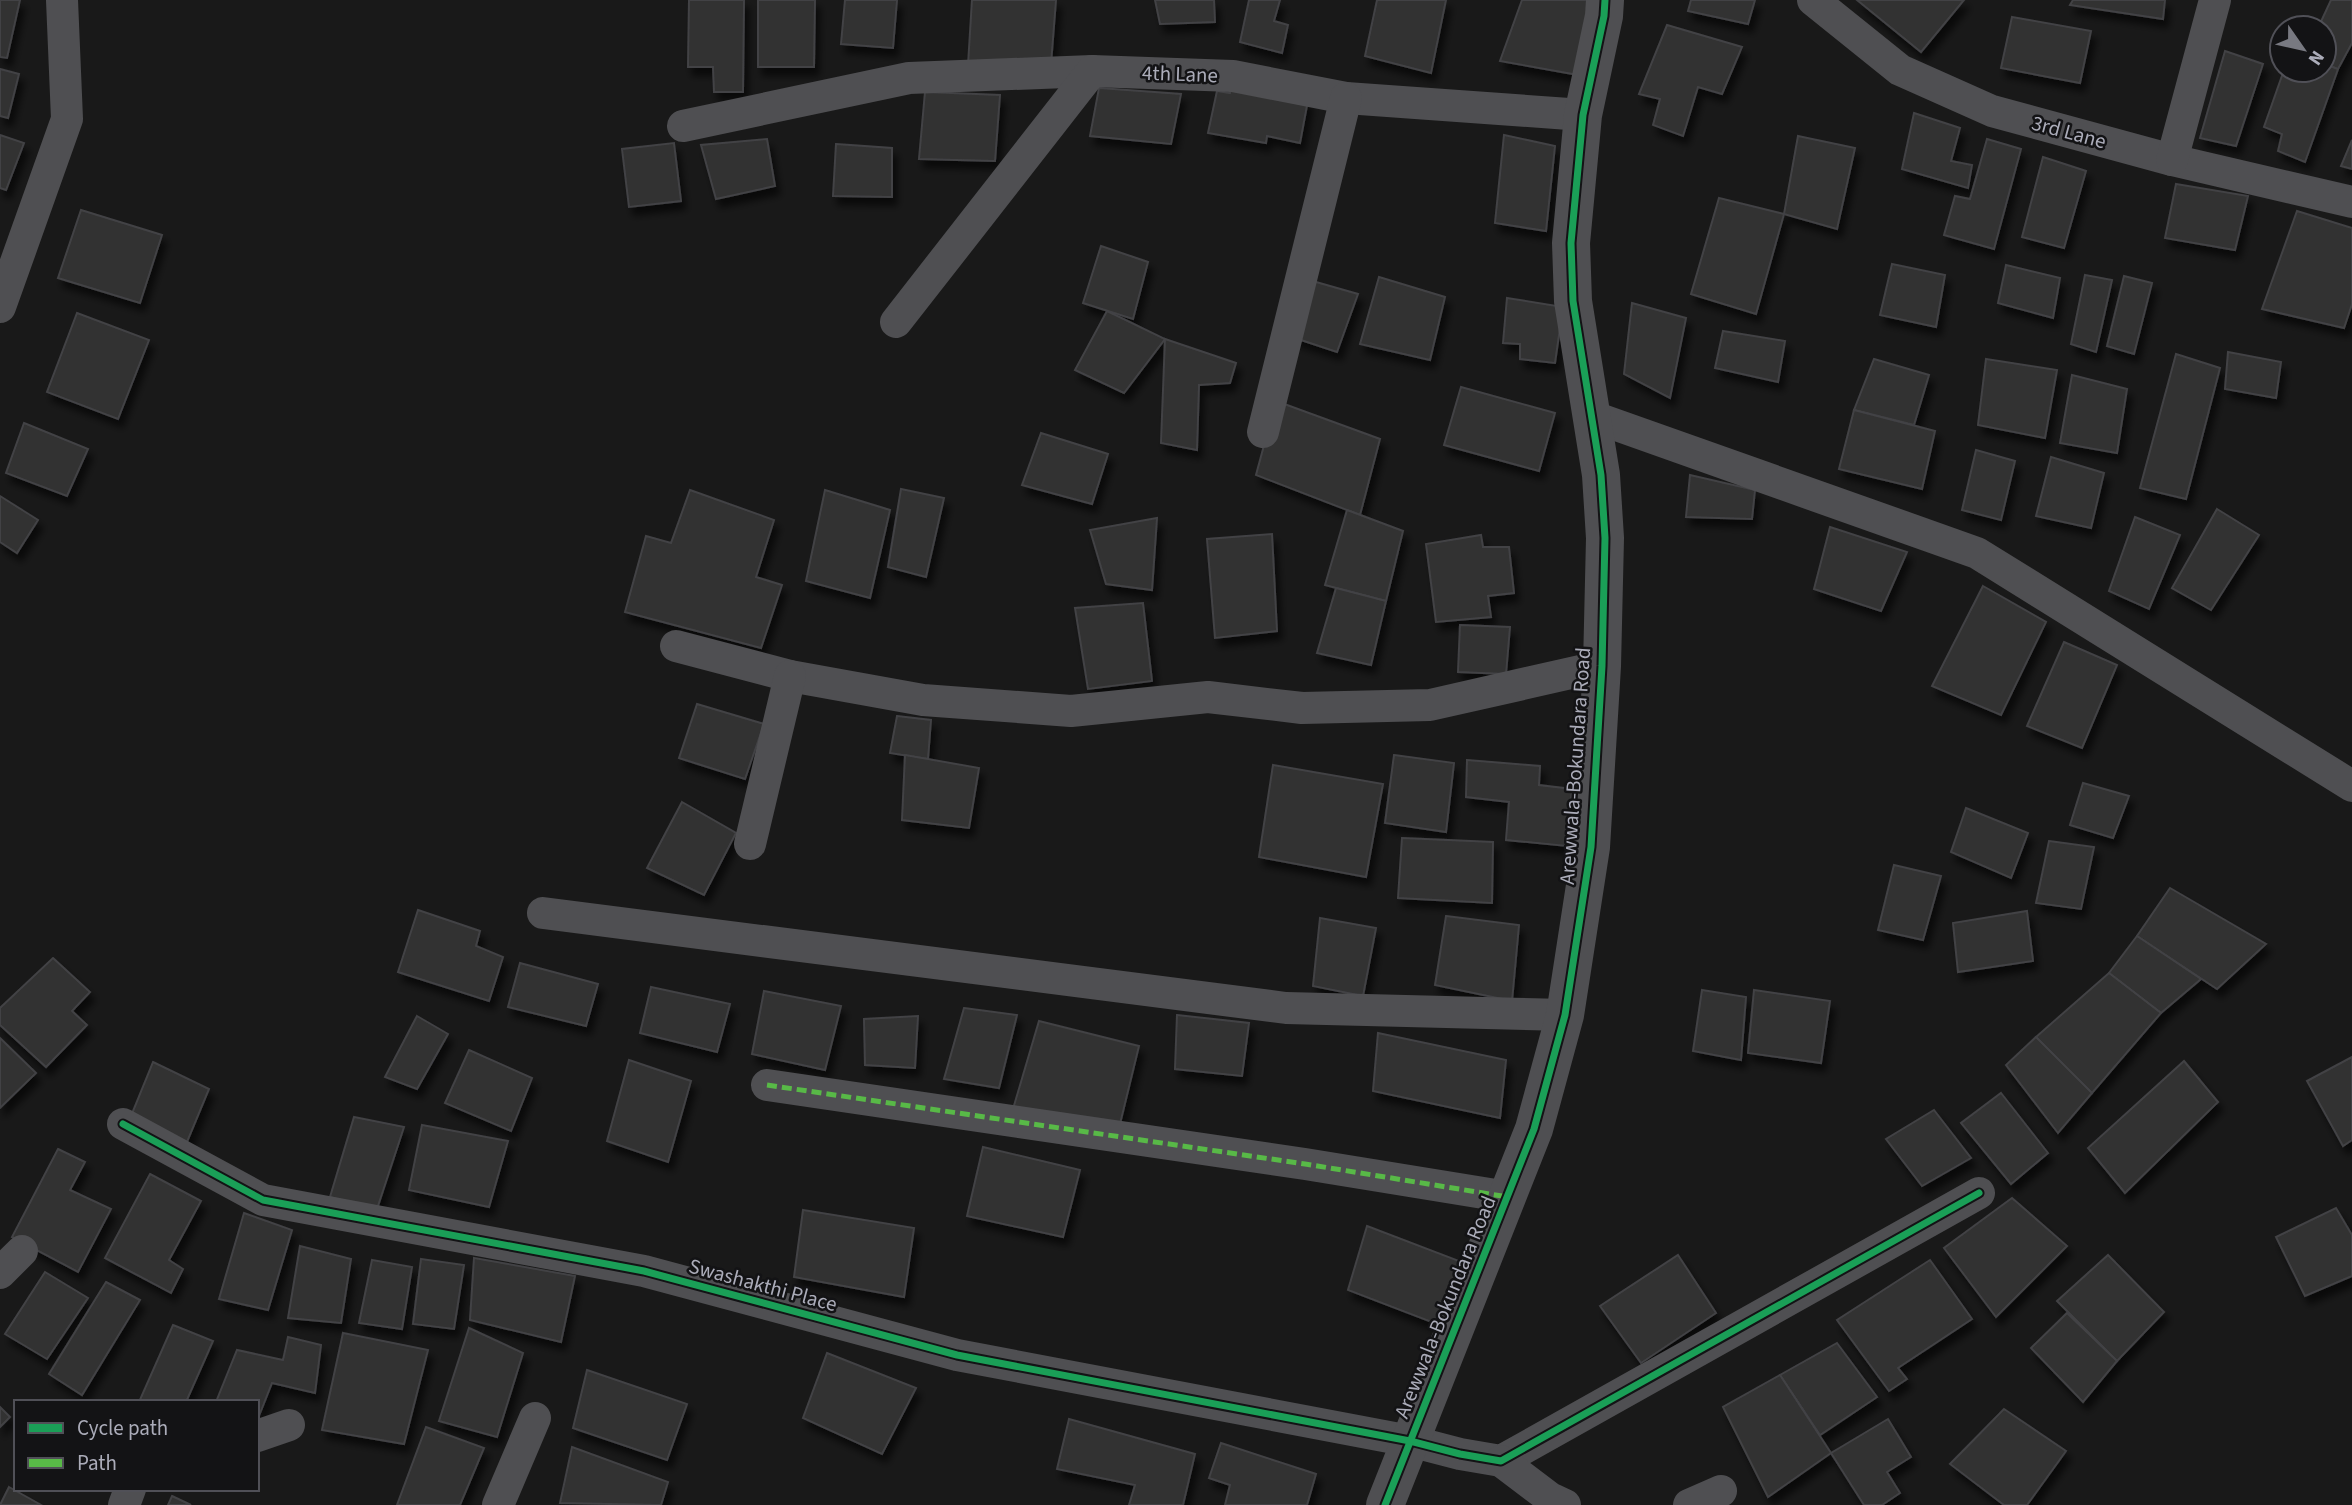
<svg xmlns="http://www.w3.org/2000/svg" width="2352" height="1505" font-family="'Source Sans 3',sans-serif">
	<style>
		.building { fill: #313131; stroke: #424245; stroke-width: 2; filter: url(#shadow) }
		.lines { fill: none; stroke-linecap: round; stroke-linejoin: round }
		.minor { stroke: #4f4f52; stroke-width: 32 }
		.tertiary { stroke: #4f4f52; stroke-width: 38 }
		.quiet { stroke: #58b947; stroke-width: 5; stroke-dasharray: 10 5; stroke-linecap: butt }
		.cycleway-casing { stroke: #131315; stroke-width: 11 }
		.cycleway { stroke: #1a9f57; stroke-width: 7 }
		.labels { text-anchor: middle; stroke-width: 5; stroke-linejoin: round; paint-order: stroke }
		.street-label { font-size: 21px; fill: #abacb9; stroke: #131315 }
	</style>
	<defs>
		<filter id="shadow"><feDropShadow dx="4.5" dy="8" stdDeviation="3.5" flood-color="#0009"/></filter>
	</defs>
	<rect width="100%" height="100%" fill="#191919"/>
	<g class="building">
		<path d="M0 0H20L7 58 0 57Z"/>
		<path d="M689 0H744L743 92H714L713 67H688Z"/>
		<path d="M758 0H815L814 67H758Z"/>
		<path d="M845 0H897L893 48 841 44Z"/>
		<path d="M972 0H1056L1051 64 968 65Z"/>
		<path d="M1155 0H1214L1215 22 1160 24Z"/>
		<path d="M1249 0H1280L1274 21 1288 25 1282 53 1240 42Z"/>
		<path d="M1377 0H1446L1431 73 1365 56Z"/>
		<path d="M1522 0H1598L1584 76 1500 61Z"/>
		<path d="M1691 0H1755L1748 24 1688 11Z"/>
		<path d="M1857 0H1964L1921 52Z"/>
		<path d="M2073 0H2165L2163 19 2070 5Z"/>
		<path d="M2331 0H2352V43L2338 69 2324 64V28H2318Z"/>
		<path d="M2012 17 2091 31 2080 83 2001 68Z"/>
		<path d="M1667 25 1742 47 1722 94 1698 87 1683 136 1653 125 1660 99 1639 94Z"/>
		<path d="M2225 51 2263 64 2236 146 2200 138Z"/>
		<path d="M2324 64 2338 69 2305 162 2278 151 2282 134 2264 127 2284 70H2324Z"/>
		<path d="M0 69 19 74 8 118 0 116Z"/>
		<path d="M1231 85 1308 100 1300 143 1267 136 1266 143 1208 133 1217 91 1230 93Z"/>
		<path d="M1099 88 1181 94 1171 144 1090 136Z"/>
		<path d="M925 92 1000 95 995 161 919 159Z"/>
		<path d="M1914 113 1960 128 1951 161 1972 165 1968 188 1902 169Z"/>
		<path d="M0 135 24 143 6 190 0 188Z"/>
		<path d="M1504 135 1555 146 1546 231 1495 223Z"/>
		<path d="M1798 136 1855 148 1837 229 1784 214Z"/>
		<path d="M767 139 775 186 716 199 701 145Z"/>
		<path d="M1987 139 2021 149 1994 249 1944 235 1955 196 1970 199Z"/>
		<path d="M2352 140V169L2341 166Z"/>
		<path d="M674 143 681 201 629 207 622 149Z"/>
		<path d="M836 144 892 148V197L833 196Z"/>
		<path d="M2043 157 2086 171 2064 248 2022 237Z"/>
		<path d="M2176 184 2248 196 2235 250 2165 238Z"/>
		<path d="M1719 198 1784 214 1756 314 1691 294Z"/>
		<path d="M81 210 162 235 140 303 58 278Z"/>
		<path d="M2297 211 2352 228V304L2344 328 2262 309Z"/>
		<path d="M1101 246 1148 262 1133 319 1083 303Z"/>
		<path d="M1892 264 1945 275 1936 327 1880 315Z"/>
		<path d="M2006 265 2060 278 2053 318 1998 303Z"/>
		<path d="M2085 275 2112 280 2096 352 2071 344Z"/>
		<path d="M2124 276 2152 283 2134 354 2107 346Z"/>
		<path d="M1379 277 1445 297 1430 360 1360 344Z"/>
		<path d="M1309 280 1358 294 1337 352 1289 336Z"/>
		<path d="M1507 298 1563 307 1555 363 1520 359V344L1503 343Z"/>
		<path d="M1632 303 1686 318 1670 398 1624 374Z"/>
		<path d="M1107 311 1165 339 1124 393 1075 370Z"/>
		<path d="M77 313 149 340 118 419 47 392Z"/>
		<path d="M1723 331 1785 341 1778 382 1715 368Z"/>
		<path d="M1165 339 1236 363 1230 383 1199 385 1197 450 1161 443Z"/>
		<path d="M2228 352 2281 362 2276 398 2225 389Z"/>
		<path d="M2176 354 2220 368 2186 499 2140 488Z"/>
		<path d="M1874 359 1929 375 1914 425 1854 410Z"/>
		<path d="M1986 359 2057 370 2045 438 1978 425Z"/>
		<path d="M2072 375 2127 389 2117 453 2060 443Z"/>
		<path d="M1461 387 1555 413 1539 471 1444 445Z"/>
		<path d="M1276 401 1380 439 1360 515 1256 475Z"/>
		<path d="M1854 410 1935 431 1922 489 1839 469Z"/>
		<path d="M24 423 88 449 67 496 6 473Z"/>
		<path d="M1041 433 1108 454 1092 504 1022 485Z"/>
		<path d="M1976 450 2015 461 2001 520 1962 510Z"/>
		<path d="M2051 457 2104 473 2091 528 2036 516Z"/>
		<path d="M1690 475 1755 490 1752 519 1686 517Z"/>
		<path d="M901 489 944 498 926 577 888 567Z"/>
		<path d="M690 490 774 520 756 577 782 585 761 648 625 612 646 536 671 543Z"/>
		<path d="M825 490 890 510 870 598 806 581Z"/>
		<path d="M0 496 38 520 17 553 0 542Z"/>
		<path d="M2217 509 2259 535 2211 610 2172 588Z"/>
		<path d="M1347 510 1403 531 1386 601 1325 585Z"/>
		<path d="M2135 517 2180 535 2149 609 2109 591Z"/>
		<path d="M1157 518 1152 590 1106 584 1090 530Z"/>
		<path d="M1830 527 1907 552 1881 611 1814 589Z"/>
		<path d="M1272 534 1277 631 1215 638 1207 539Z"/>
		<path d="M1481 535 1483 547H1509L1514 593 1488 596 1491 617 1436 622 1426 544Z"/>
		<path d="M1983 586 2046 622 2001 715 1932 686Z"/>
		<path d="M1336 588 1386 601 1371 665 1317 653Z"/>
		<path d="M1143 603 1152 681 1088 689 1075 608Z"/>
		<path d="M1460 625 1510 627 1506 674 1458 672Z"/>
		<path d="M2064 642 2117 665 2082 748 2027 726Z"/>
		<path d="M697 704 764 724 745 779 679 758Z"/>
		<path d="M897 716 931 720 928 759 890 753Z"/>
		<path d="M905 755 979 768 969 828 902 820Z"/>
		<path d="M1394 755 1454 763 1446 832 1385 823Z"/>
		<path d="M1467 760 1540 766 1539 785 1572 789 1567 846 1506 840 1509 802 1466 797Z"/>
		<path d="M1273 765 1383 784 1366 877 1259 857Z"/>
		<path d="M2083 783 2129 796 2113 838 2070 825Z"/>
		<path d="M682 802 736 833 704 895 647 868Z"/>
		<path d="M1966 808 2028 833 2011 878 1951 852Z"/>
		<path d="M1402 838 1493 842 1492 903 1398 898Z"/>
		<path d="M2049 841 2094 847 2081 909 2036 903Z"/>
		<path d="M1894 865 1941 876 1923 940 1878 930Z"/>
		<path d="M2170 888 2266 944 2217 989 2137 936Z"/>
		<path d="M418 910 480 931 476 946 503 957 489 1001 398 972Z"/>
		<path d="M2027 911 2033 961 1958 972 1953 923Z"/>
		<path d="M1446 916 1519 925 1512 1001 1435 985Z"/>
		<path d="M1320 918 1376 928 1363 996 1313 986Z"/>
		<path d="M2137 936 2201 979 2161 1013 2109 973Z"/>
		<path d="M53 958 90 992 72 1011 87 1025 46 1067 0 1025V1008Z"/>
		<path d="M520 963 598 984 586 1026 508 1007Z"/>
		<path d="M2109 973 2161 1013 2092 1093 2036 1037Z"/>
		<path d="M651 987 730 1004 717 1052 640 1033Z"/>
		<path d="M1702 990 1746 997 1741 1060 1693 1051Z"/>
		<path d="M1754 990 1830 1001 1821 1063 1748 1053Z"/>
		<path d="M764 991 841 1006 825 1070 752 1054Z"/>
		<path d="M964 1008 1017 1015 999 1088 944 1079Z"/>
		<path d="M1177 1015 1249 1023 1242 1076 1175 1069Z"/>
		<path d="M417 1016 448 1034 417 1089 385 1077Z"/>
		<path d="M918 1016 915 1068 865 1065 864 1019Z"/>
		<path d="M1039 1021 1139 1046 1118 1132 1013 1109Z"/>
		<path d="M1378 1033 1506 1060 1500 1118 1373 1091Z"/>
		<path d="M2036 1037 2092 1093 2058 1133 2006 1065Z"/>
		<path d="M0 1038 36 1073 0 1108Z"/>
		<path d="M469 1050 532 1078 511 1131 445 1103Z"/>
		<path d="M2352 1057V1140L2343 1146 2307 1081Z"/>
		<path d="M629 1060 691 1081 668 1162 607 1141Z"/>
		<path d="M2184 1061 2218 1102 2125 1193 2088 1148Z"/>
		<path d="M153 1062 209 1089 187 1142 131 1116Z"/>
		<path d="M2001 1093 2048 1153 2011 1184 1961 1123Z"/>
		<path d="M1934 1110 1971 1158 1922 1186 1886 1139Z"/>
		<path d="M354 1117 404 1127 377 1209 330 1197Z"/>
		<path d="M422 1125 508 1141 489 1207 409 1190Z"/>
		<path d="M983 1147 1080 1170 1063 1237 967 1216Z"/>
		<path d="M58 1149 85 1162 70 1190 111 1209 78 1272 12 1237Z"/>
		<path d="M150 1174 201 1201 169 1260 183 1269 171 1293 105 1258Z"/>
		<path d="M2012 1198 2067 1246 1996 1317 1944 1248Z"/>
		<path d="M2336 1208 2352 1235V1276L2305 1296 2276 1237Z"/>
		<path d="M803 1210 914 1228 904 1297 794 1277Z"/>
		<path d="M244 1213 292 1230 268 1310 219 1299Z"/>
		<path d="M1367 1226 1459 1261 1442 1326 1348 1290Z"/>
		<path d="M300 1246 351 1259 341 1323 288 1318Z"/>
		<path d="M1678 1255 1716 1313 1641 1363 1600 1306Z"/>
		<path d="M2108 1255 2164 1312 2117 1361 2057 1301Z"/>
		<path d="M474 1258 575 1276 561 1342 470 1320Z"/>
		<path d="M421 1259 464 1265 454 1329 413 1324Z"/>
		<path d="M372 1260 412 1267 402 1329 359 1323Z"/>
		<path d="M1930 1260 1972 1319 1898 1368 1907 1379 1889 1391 1837 1320Z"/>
		<path d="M45 1272 88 1298 47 1359 5 1334Z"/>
		<path d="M106 1282 140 1300 82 1395 49 1374Z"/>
		<path d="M2067 1313 2117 1361 2083 1402 2031 1348Z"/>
		<path d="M173 1325 213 1341 186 1402H139Z"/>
		<path d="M469 1328 523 1353 497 1437 439 1421Z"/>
		<path d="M343 1333 428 1350 404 1444 322 1430Z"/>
		<path d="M288 1337 321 1345 315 1393 272 1383 257 1421V1402H216L237 1350 283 1360Z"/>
		<path d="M1837 1343 1877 1397 1820 1435 1780 1375Z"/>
		<path d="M827 1353 916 1388 882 1454 803 1418Z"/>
		<path d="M587 1370 687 1404 667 1460 573 1428Z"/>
		<path d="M1780 1375 1831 1453 1768 1497 1723 1407Z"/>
		<path d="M0 1407 10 1417 0 1427Z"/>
		<path d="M2004 1409 2066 1451 2027 1505H2004L1950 1464Z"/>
		<path d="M1069 1419 1195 1454 1183 1505H1129L1135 1485 1057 1469Z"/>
		<path d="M1888 1419 1911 1457 1887 1472 1900 1493 1882 1505H1864L1831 1453Z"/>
		<path d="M426 1427 484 1448 460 1505H397Z"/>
		<path d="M1221 1443 1316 1474 1307 1505H1225L1230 1485 1209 1478Z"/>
		<path d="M572 1447 668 1482 661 1505 560 1503Z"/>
		<path d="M9 1487 41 1505H0Z"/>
		<path d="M172 1496 191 1505H168Z"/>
	</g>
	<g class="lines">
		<g class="minor">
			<path d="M1813 0 1900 70 1992 111 2172 160 2352 202"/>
			<path d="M683 126 909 78 1092 71"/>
			<path d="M2172 160 2215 0"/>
			<path d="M0 307 67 119 62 0"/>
			<path d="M896 322 1092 71 1233 76 1346 98 1583 115"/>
			<path d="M1591 416 1977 553 2352 786"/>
			<path d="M1263 432 1346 98"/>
			<path d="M676 646 790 676 923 700 1071 711 1208 697 1302 708 1430 705 1602 666"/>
			<path d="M750 844 790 676"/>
			<path d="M543 913 1286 1008 1565 1015"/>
			<path d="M767 1085 1305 1164 1508 1197"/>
			<path d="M123 1124 263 1200 644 1271 957 1355 1410 1441 1460 1454 1501 1461 1979 1193"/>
			<path d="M0 1273 22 1251"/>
			<path d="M257 1436 289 1425"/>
			<path d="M1501 1461 1550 1498 1565 1505"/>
			<path d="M124 1505 130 1489"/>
			<path d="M498 1505 535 1418"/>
			<path d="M1689 1505 1721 1491"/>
		</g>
		<path class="tertiary" d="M1385 1505 1534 1129 1565 1015 1591 847 1602 666 1605 538 1601 475 1573 301 1571 243 1583 115 1604 16 1605 0"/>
		<path class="quiet" d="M767 1085 1305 1164 1508 1197"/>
		<defs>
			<g id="cycleway">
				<path d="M123 1124 263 1200 644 1271 957 1355 1410 1441 1460 1454 1501 1461 1979 1193"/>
				<path d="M1385 1505 1534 1129 1565 1015 1591 847 1602 666 1605 538 1601 475 1573 301 1571 243 1583 115 1604 16 1605 0"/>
			</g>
		</defs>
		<use href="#cycleway" class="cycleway-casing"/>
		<use href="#cycleway" class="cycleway"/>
	</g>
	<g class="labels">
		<g class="street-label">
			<text transform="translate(1180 74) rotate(2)" y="7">4th Lane</text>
			<text transform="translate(2069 132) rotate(15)" y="7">3rd Lane</text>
			<text transform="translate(1575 766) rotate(-86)" y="7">Arewwala-Bokundara Road</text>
			<text transform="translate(763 1285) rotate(15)" y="7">Swashakthi Place</text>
			<text transform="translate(1445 1307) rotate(-68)" y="7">Arewwala-Bokundara Road</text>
		</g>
	</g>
	<rect x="14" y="1400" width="245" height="91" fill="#131315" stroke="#505057" stroke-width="2"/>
	<rect x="28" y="1423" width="35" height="10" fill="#1a9f57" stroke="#505057" stroke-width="2"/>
	<text x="77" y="1435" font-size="21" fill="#abacb9">Cycle path</text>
	<rect x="28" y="1458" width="35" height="10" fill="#58b947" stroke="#505057" stroke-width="2"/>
	<text x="77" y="1470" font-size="21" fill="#abacb9">Path</text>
	<g transform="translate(2303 49) rotate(124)"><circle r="33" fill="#131315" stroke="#505057" stroke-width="2"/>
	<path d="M0-5L12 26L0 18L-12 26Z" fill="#787981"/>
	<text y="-10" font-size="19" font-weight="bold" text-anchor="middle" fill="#abacb9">N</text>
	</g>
</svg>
